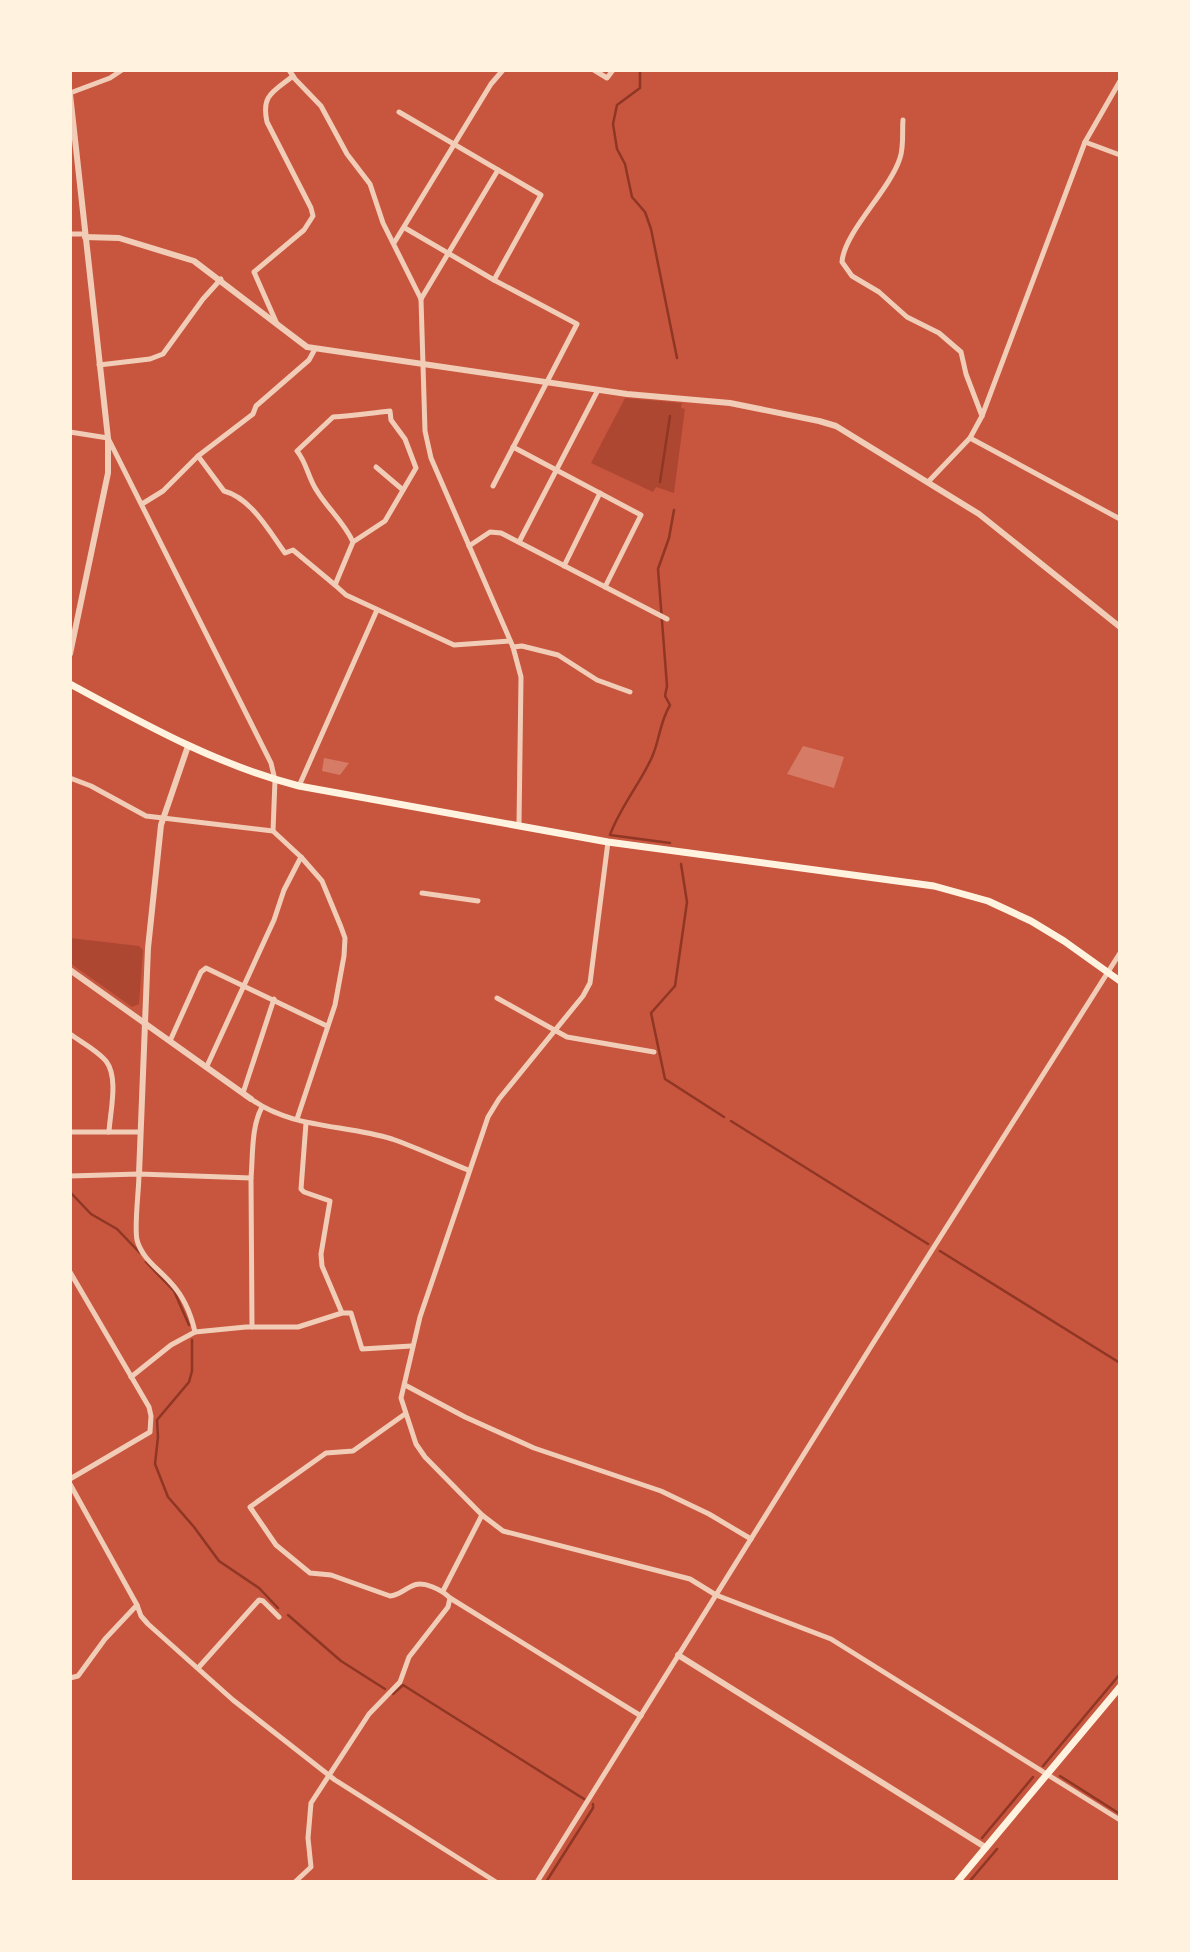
<svg xmlns="http://www.w3.org/2000/svg" width="1190" height="1952" font-family="'Libre Baskerville',serif">
	<style>
		.green { fill: #ae4732 }
		.lines { fill: none; stroke-linecap: round; stroke-linejoin: round }
		.stream { stroke: #8f3625; stroke-width: 2.5 }
		.building { fill: #d67c66 }
		.minor { stroke: #f1ccb7; stroke-width: 5 }
		.tertiary { stroke: #f1ccb7; stroke-width: 6 }
		.secondary { stroke: #fff3e0; stroke-width: 7 }
	</style>
	<rect width="100%" height="100%" fill="#c8553d"/>
	<g class="green">
		<path d="M625 398 682 403 681 408 685 409 674 493 656 487 653 492 591 463Z"/>
		<path d="M70 938 139 946 143 950 139 1004 132 1007 70 963Z"/>
	</g>
	<g class="lines">
		<g class="stream">
			<path d="M640 70V88L617 105 613 124 617 149 625 164 632 197 645 212 651 229 677 358"/>
			<path d="M660 482 670 416"/>
			<path d="M670 843 610 835C620 807 640 784 652 757 660 739 659 724 670 705L665 696 667 686 658 569 669 538 674 510"/>
			<path d="M681 864 687 902 675 986 651 1013 665 1079 724 1117"/>
			<path d="M731 1121 928 1244"/>
			<path d="M70 1192 91 1214 117 1229 140 1253"/>
			<path d="M940 1251 1120 1363"/>
			<path d="M146 1262 174 1291 189 1325"/>
			<path d="M192 1340V1371L189 1382 157 1420 158 1437 155 1464 168 1497 194 1527 219 1561 259 1588 278 1608"/>
			<path d="M288 1615 341 1661 385 1689"/>
			<path d="M393 1694 403 1685 584 1799"/>
			<path d="M1043 1766 1120 1674"/>
			<path d="M1060 1776 1120 1814"/>
			<path d="M982 1838 1033 1777"/>
			<path d="M546 1882 593 1808V1804"/>
			<path d="M969 1882 997 1849"/>
		</g>
	</g>
	<g class="building">
		<path d="M803 746 844 757 834 788 787 774Z"/>
		<path d="M324 758 349 763 340 775 322 771Z"/>
	</g>
	<g class="lines">
		<g class="minor">
			<path d="M289 70 295 79 321 106 347 154 370 184 383 223 421 299 425 431 431 458 513 647 521 677 519 825"/>
			<path d="M594 70 607 78 613 70"/>
			<path d="M70 93 110 78 122 70"/>
			<path d="M399 112 541 195 494 280"/>
			<path d="M903 120C902 131 904 147 900 158 890 190 844 232 842 262L852 276 879 292 907 317 939 333 961 352 966 374 982 416"/>
			<path d="M1085 142 1120 155"/>
			<path d="M405 228 494 280 577 324 493 486"/>
			<path d="M70 234H85"/>
			<path d="M394 243 491 84 503 70"/>
			<path d="M421 299 498 170"/>
			<path d="M277 324 254 272 304 230 313 216 311 208 267 122C261 95 273 92 293 76"/>
			<path d="M99 365 150 359 163 354 203 299 221 279"/>
			<path d="M70 432 108 438 271 763 275 780 273 831"/>
			<path d="M970 438 1120 519"/>
			<path d="M513 447 641 515 605 587"/>
			<path d="M198 456 224 491C251 498 269 531 285 553L293 550 335 585"/>
			<path d="M376 467 403 490"/>
			<path d="M928 482 970 438 982 416 1085 142 1120 81"/>
			<path d="M142 504 163 491 198 456 253 414 256 406 309 360 315 349"/>
			<path d="M353 542C344 522 328 509 317 491 308 478 307 463 297 451L333 417C353 416 370 413 390 411L391 420 405 439 416 468 385 521 353 542 335 585 346 595 454 645 510 641"/>
			<path d="M519 542 598 390"/>
			<path d="M469 546 490 532 501 533 667 619"/>
			<path d="M564 566 600 493"/>
			<path d="M513 647 522 646 558 655 597 680 630 692"/>
			<path d="M70 778 91 786 146 816 273 831 301 857 322 881 341 927 345 938 344 956 335 1005 297 1119"/>
			<path d="M299 786 377 610"/>
			<path d="M608 842 590 983 583 996 499 1099 488 1117 420 1317 401 1398 416 1444 425 1457 482 1515 503 1531 690 1579 716 1595 831 1639 1120 1820"/>
			<path d="M422 893 478 901"/>
			<path d="M497 998 567 1037 654 1052"/>
			<path d="M70 1034C81 1042 97 1050 106 1061 119 1078 110 1112 109 1132"/>
			<path d="M170 1041 201 972 206 968 327 1026"/>
			<path d="M207 1066 274 920 284 890 301 857"/>
			<path d="M243 1093 274 999"/>
			<path d="M251 1099C292 1129 345 1124 392 1139 418 1148 443 1160 468 1170"/>
			<path d="M306 1123 301 1189 304 1192 330 1201 321 1254 322 1266 342 1313"/>
			<path d="M70 1132H139"/>
			<path d="M139 1174C139 1190 134 1226 137 1240 142 1259 159 1269 171 1283 184 1297 191 1314 195 1332"/>
			<path d="M70 1176 139 1174 251 1178C253 1156 251 1127 262 1107"/>
			<path d="M251 1178 252 1327"/>
			<path d="M70 1272 149 1407 151 1416 150 1432 70 1479"/>
			<path d="M131 1377 171 1345 195 1332 246 1327H298L342 1313H351L362 1349 411 1346"/>
			<path d="M405 1385 465 1417 534 1448 661 1491 709 1514 751 1539"/>
			<path d="M405 1414 353 1451 326 1453 250 1507 276 1545 310 1573 331 1575 390 1596C399 1595 403 1590 412 1586 423 1580 442 1590 450 1598L641 1716"/>
			<path d="M70 1484 137 1605 141 1616 148 1624 233 1700 335 1780 496 1882"/>
			<path d="M443 1591 482 1515"/>
			<path d="M199 1667 259 1600 263 1601 279 1617"/>
			<path d="M70 1678 78 1676 105 1639 137 1605"/>
			<path d="M295 1882 311 1867 308 1838 311 1803 369 1714 400 1682 409 1657 448 1607 450 1598"/>
			<path d="M537 1882 870 1348 1120 953"/>
		</g>
		<g class="tertiary">
			<path d="M70 94 108 438V473L70 654"/>
			<path d="M85 237 119 238 194 261 307 347 627 394 730 403 819 421 836 426 979 514 1120 627"/>
			<path d="M70 970 251 1099"/>
			<path d="M139 1174 148 948 161 825 188 746"/>
			<path d="M678 1655 985 1847"/>
		</g>
		<g class="secondary">
			<path d="M70 684C144 724 217 765 299 786L608 842 934 886 988 901 1031 921 1064 941 1120 981"/>
			<path d="M957 1882 1120 1687"/>
		</g>
	</g>
	<rect width="1190" height="1952" fill="none" stroke="#fff3e0" stroke-width="144"/>
</svg>
